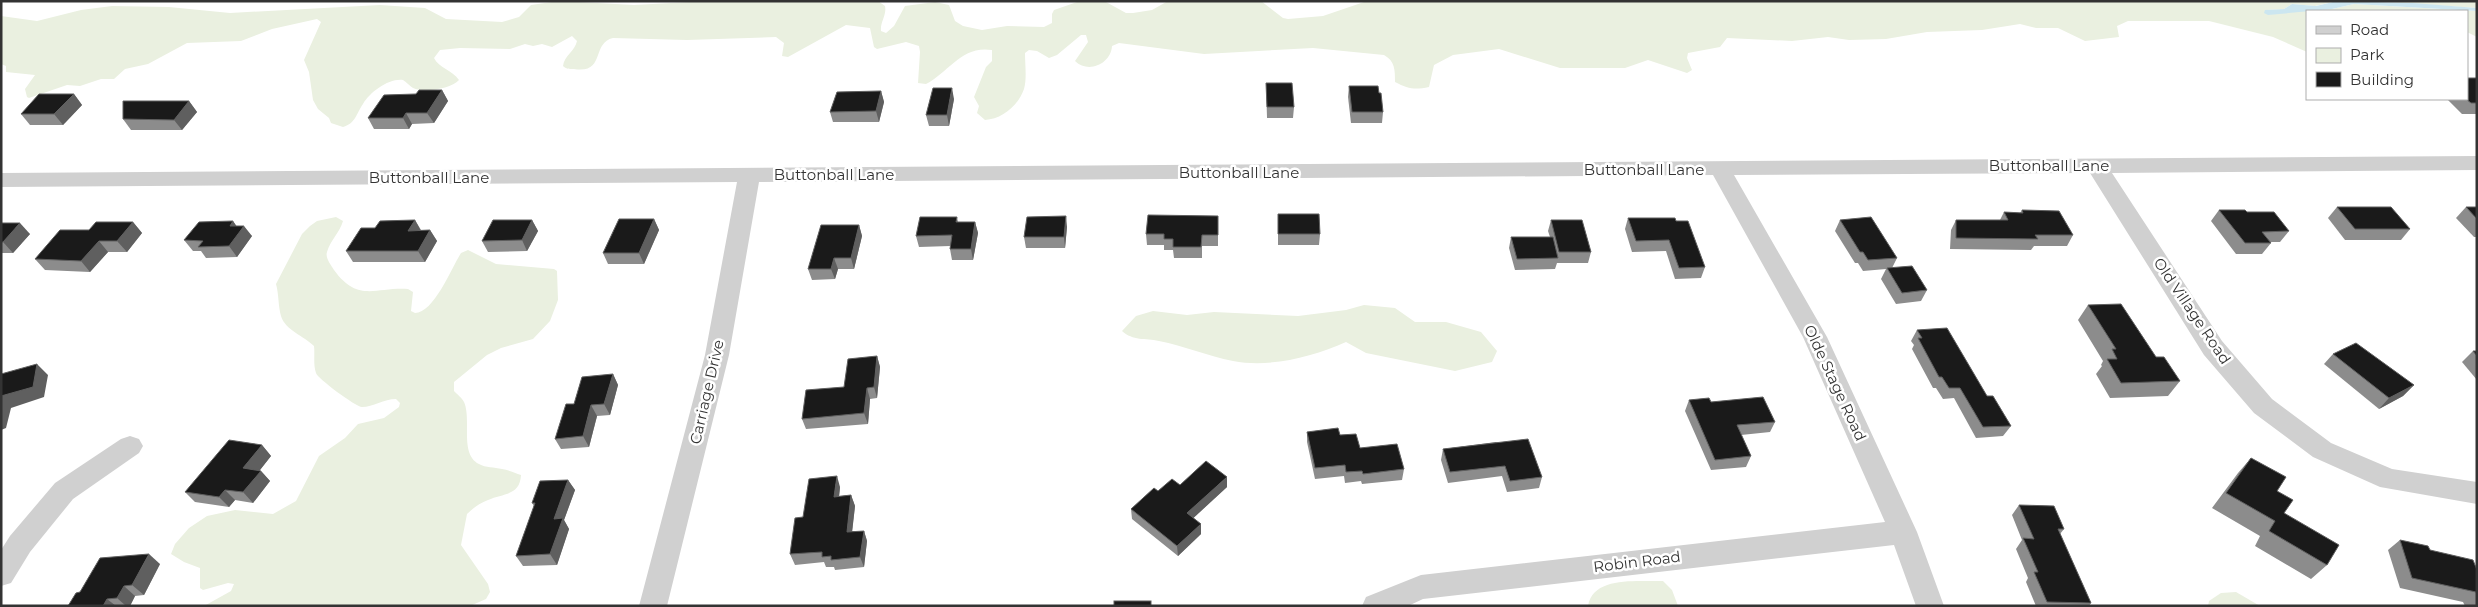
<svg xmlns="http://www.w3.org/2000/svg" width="2478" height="607" font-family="Montserrat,sans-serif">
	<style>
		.green { fill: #eaf0e0 }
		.water { fill: #cce6f0 }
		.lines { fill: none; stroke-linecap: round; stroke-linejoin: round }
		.street { fill: #d0d0d0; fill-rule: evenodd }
		.wall { fill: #8c8c8c }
		.shaded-wall { fill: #5f5f5f }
		.building { fill: #1a1a1a; stroke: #5f5f5f }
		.labels { text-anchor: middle; stroke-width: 5; stroke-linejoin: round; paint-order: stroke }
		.street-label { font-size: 15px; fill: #333; stroke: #fff }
	</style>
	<rect width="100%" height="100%" fill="#fff"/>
	<g class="green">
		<path d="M559 1 634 5 690 2 878 1 885 6C887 15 880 22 881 31L886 33 894 26 905 6 935 2 949 5 955 21 963 26 982 30 1007 26 1044 27 1052 23V14L1054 10 1080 1 1106 2 1126 13H1133L1152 10 1168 1H1261L1283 18 1288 19 1323 16 1367 1H2337L2315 6 2292 4 2284 9 2266 10 2332 9 2354 4 2477 11V37L2467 32V11H2307V52L2273 37 2209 21H2128L2117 26 2119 37 2085 41 2058 28H2036L2020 24 1982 30 1927 32 1886 39 1849 40 1828 37 1792 41 1727 38 1720 47 1688 53 1687 58 1692 70 1687 73 1648 60 1625 68H1560L1499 49 1453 55 1434 65 1429 87C1415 90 1408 89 1395 82 1395 70 1395 61 1384 55L1313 48 1204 54 1119 43 1112 46C1111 64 1088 74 1075 61L1088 42 1086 35H1081L1057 55 1049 58 1037 51 1029 50 1025 53C1025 64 1027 79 1024 89 1018 106 1002 119 985 120L977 113 979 106 974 97 986 67 992 61V50C962 45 949 72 926 84L918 83 920 52 919 46 906 42 877 49 874 47 870 28 846 25 788 57 782 56 784 43 776 37 687 40 613 38C591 43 606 74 574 69 569 69 566 69 563 66 564 56 575 51 577 41L572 36 552 47 542 44 533 46 525 44 510 49 460 48 440 50 434 58C439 68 452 70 459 80 451 89 424 93 413 88 410 86 406 82 403 80 389 78 370 92 363 104 356 114 356 123 343 127L331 123 329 118 318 109 313 100 309 72 304 60 321 22 317 19 272 29 241 41 187 43 148 64 125 69 114 79H101L80 86 67 85 29 98 27 97 25 89 35 75 6 72V66L1 64V16L37 21 81 10 112 6 169 7 230 13 380 5 425 8 446 19 502 22 519 17 531 5Z"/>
		<path d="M2371 1H2477V8Z"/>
		<path d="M336 217 343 221C340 232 330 241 327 252 325 258 331 265 334 270 358 303 375 287 408 289L413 292 411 311 415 313C434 313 452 267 461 253L468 250 496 264 554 269 557 271 558 300 550 321 533 339 501 348 487 355 454 382V391C457 394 462 398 464 402 472 420 459 454 479 464 486 468 494 467 502 469 508 470 515 473 521 475 520 496 503 493 488 500 480 503 473 508 467 514L461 545 488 584 490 592 486 599 470 606H204L231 591 234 584 228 583 203 590 200 588V568L184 562 171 554 175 544 189 528 207 516 235 510 273 514 296 501 319 456 345 438 358 424 384 418 399 407 400 403 396 399C384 399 373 407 362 407 356 407 317 378 316 373 313 365 315 354 314 346 304 336 285 330 281 316 278 306 279 295 276 284L302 234 310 226 317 221Z"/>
		<path d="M1364 305 1395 308 1415 322H1446L1481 332 1497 351 1492 362 1455 371 1366 353 1346 342C1312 357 1270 368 1233 361 1208 356 1184 346 1159 341 1145 338 1133 341 1122 331L1136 316 1153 311 1187 315 1214 312 1298 316 1346 310Z"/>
		<path d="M1663 581 1672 590 1678 606H1588C1593 575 1640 582 1663 581Z"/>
		<path d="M2236 592 2260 606H2208L2209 601 2221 593Z"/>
	</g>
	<path class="water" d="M2337 1 2413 3 2477 8V11L2354 4 2332 9 2268 15 2264 13 2265 10 2284 9 2292 4 2316 6Z"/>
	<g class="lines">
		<g class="street">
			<path d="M2477 156V170L2112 173 2222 341 2272 399 2331 443 2392 469 2477 482V504L2380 487 2313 457 2254 413 2204 355 2090 173 1734 175 1827 337 1917 532 1944 606H1916L1894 545 1423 599 1408 606H1362L1366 597 1421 575 1885 522 1803 337 1713 175 759 182 729 355 667 606H639L705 355 737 182 1 187V173Z"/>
			<path d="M130 436 139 439 143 446 139 453 73 499 30 552 11 583 1 586V550L10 536 55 483 121 439Z"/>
		</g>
	</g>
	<g class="wall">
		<path d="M2477 78V114H2462L2447 99H2467Z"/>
		<path d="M1266 83 1294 107 1293 118H1267Z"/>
		<path d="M1349 86 1379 93 1383 112 1382 123H1351L1348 97Z"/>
		<path d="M442 90 448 101 434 123 412 124 409 129H374L368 118 416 94Z"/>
		<path d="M881 91 884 102 879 122H833L830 112Z"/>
		<path d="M74 94 82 105 63 125H30L21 114Z"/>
		<path d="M954 99 949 126H929L926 115Z"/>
		<path d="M189 101 197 112 182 130H131L123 119Z"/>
		<path d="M2337 207 2410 229 2401 240H2345L2328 218Z"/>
		<path d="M2466 207H2477V237H2474L2456 218Z"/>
		<path d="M2022 210 2073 235 2067 246H2034L2031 250 1950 249 1951 230 1956 220H2000L2004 212 2020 213Z"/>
		<path d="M2219 210 2247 212 2289 231 2280 242H2270L2271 243 2262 254H2236L2211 221Z"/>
		<path d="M1278 214 1320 234 1319 245H1278Z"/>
		<path d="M1218 216V246H1202V258H1174L1173 250H1164V245H1147L1146 234Z"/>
		<path d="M957 217 958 222H975L978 233 973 260H952L950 249V246L919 247 916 236Z"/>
		<path d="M1628 218 1676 221 1705 267 1701 278 1675 279 1666 251 1632 252 1625 229Z"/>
		<path d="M654 219 659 230 644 264H608L603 253Z"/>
		<path d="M415 220 421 230H430L437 241 425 262H353L346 251 375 228Z"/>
		<path d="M532 220 538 231 527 251 488 252 482 241Z"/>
		<path d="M1551 220 1591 252 1588 263H1557L1555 269 1515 270 1509 248 1511 237H1550L1548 231Z"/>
		<path d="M1840 220 1897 258 1892 268 1927 290 1921 301 1896 304 1881 279 1886 269 1863 271 1858 263H1855L1835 231Z"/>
		<path d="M233 221 236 226 252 236 237 257 206 258 201 251H193L184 240Z"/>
		<path d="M133 222 142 233 127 252H108L90 272 45 270 35 259 89 230Z"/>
		<path d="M1 223 30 234 13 253H2L1 254Z"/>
		<path d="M859 225 862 236 854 269H838L835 279 812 280 808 269Z"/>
		<path d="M1067 227 1065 248H1026L1024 237Z"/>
		<path d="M2088 305 2156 357 2180 381 2168 396 2110 398 2096 374 2102 366 2101 365 2103 361 2078 320Z"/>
		<path d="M1917 330 1987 396 2011 426 2003 436 1976 438 1954 398 1943 399 1936 388H1933L1912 349 1914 345 1911 341Z"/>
		<path d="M2473 351H2477V380L2462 362Z"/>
		<path d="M2333 354 2414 385 2403 396 2379 409 2324 364Z"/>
		<path d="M877 356 880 367 877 398 870 399 868 424 806 429 802 419 844 387Z"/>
		<path d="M613 374 618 385 610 415 597 416 589 447 561 449 555 439 574 404Z"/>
		<path d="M1689 400 1711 402 1775 422 1770 432 1741 435 1751 456 1746 467 1711 470 1685 411Z"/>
		<path d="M1307 432 1340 435 1360 448 1404 469 1402 480 1362 484 1361 481 1345 483 1344 476 1315 479 1307 442Z"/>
		<path d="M1496 442 1542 477 1539 488 1507 492 1502 476 1448 483 1441 460 1443 449Z"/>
		<path d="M262 445 271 456 259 471H261L270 481 253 503 235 500 229 507 195 502 185 492Z"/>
		<path d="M2251 458 2277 491 2284 513 2327 565 2311 579 2255 546 2260 536 2212 508 2238 473Z"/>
		<path d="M568 480 575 490 564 520 569 529 557 565 523 566 516 556 534 506 532 503Z"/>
		<path d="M1180 485 1227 487 1193 518 1201 534 1178 556 1132 519 1131 509 1158 491Z"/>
		<path d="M840 487 839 496 851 495 855 506 852 531H864L867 541 864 567 835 570 834 567H826L824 562 795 565 790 554 803 517Z"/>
		<path d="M2019 505 2064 529 2060 534 2091 603 2089 606H2036L2026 582 2028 578 2016 549 2022 540 2012 515Z"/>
		<path d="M2400 540 2430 550 2477 570V606H2465L2463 602 2400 588 2388 550Z"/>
		<path d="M160 564 144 595 135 596 130 606H68L80 592Z"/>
	</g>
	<g class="shaded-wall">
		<path d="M952 88 954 99 949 126 947 115Z"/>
		<path d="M442 90 448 101 434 123 427 113Z"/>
		<path d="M881 91 884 102 879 122 876 111Z"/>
		<path d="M74 94 82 105 63 125 54 114Z"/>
		<path d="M189 101 197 112 182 130 174 120Z"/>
		<path d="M406 113 412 124 409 129 403 118Z"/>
		<path d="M1066 216 1067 227 1065 248 1064 237Z"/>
		<path d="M654 219 659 230 644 264 639 253Z"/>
		<path d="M415 220 421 231H408Z"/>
		<path d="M532 220 538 231 527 251 522 240Z"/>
		<path d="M233 221 240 231 244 226 252 236 237 257 229 246 230 226Z"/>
		<path d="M133 222 142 233 127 252 117 241Z"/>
		<path d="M975 222 978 233 973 260 971 249Z"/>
		<path d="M20 223 30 234 13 253 3 242Z"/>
		<path d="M859 225 862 236 854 269 851 258Z"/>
		<path d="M430 230 437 241 425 262 418 251Z"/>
		<path d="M99 241 108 252 90 272 81 261Z"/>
		<path d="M834 258 838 269 835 279 831 269Z"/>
		<path d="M877 356 880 367 877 398 874 387Z"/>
		<path d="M37 364 48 375 44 397 11 408 6 428 1 430V396Z"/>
		<path d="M613 374 618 385 610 415 604 404Z"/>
		<path d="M2414 385 2403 396 2379 409 2389 398Z"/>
		<path d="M867 388 870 399 868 424 864 413Z"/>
		<path d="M591 405 597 416 589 447 583 436Z"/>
		<path d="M262 445 271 456 253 479 243 468Z"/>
		<path d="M261 471 270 481 253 503 243 492Z"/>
		<path d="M837 476 840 487 838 507 834 497Z"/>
		<path d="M1227 477V487L1187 524V513Z"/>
		<path d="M568 480 575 490 564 520 569 529 557 565 550 554 554 519Z"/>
		<path d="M225 490 235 500 229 507 219 497Z"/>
		<path d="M851 495 855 506 851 542 847 532Z"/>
		<path d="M1201 524V534L1178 556 1177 546Z"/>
		<path d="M864 531 867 541 864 567 860 557Z"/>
		<path d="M149 554 160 564 144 595 132 585Z"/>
		<path d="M124 586 135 596 130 606H126L117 598Z"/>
		<path d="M107 599 116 606H103Z"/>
	</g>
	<g class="building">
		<path d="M2467 78H2477V103H2471L2466 99Z"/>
		<path d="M1266 83H1292L1294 107H1267Z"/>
		<path d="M1349 86H1378L1379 93H1381L1383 112H1352Z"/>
		<path d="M933 88H952L947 115H926Z"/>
		<path d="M419 90H442L427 113H406L403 118H368L384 95 416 94Z"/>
		<path d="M881 91 876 111 830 112 837 92Z"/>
		<path d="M39 94H74L54 114H21Z"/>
		<path d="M123 101H189L174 120 123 119Z"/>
		<path d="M2337 207H2391L2410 229H2355Z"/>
		<path d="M2466 207H2477V219Z"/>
		<path d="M2022 210 2059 211 2073 235H2035L2038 239 1956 238V220H2008L2004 212 2023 213Z"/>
		<path d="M2219 210H2245L2247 212H2274L2289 231 2262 232 2271 243H2245Z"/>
		<path d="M1278 214H1319L1320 234H1278Z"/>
		<path d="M1148 215 1218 216V235H1202L1201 247H1173V239H1164V234H1146Z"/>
		<path d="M1066 216 1064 237H1024L1027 217Z"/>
		<path d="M920 217H957L956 222H975L971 249H950L952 235 916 236Z"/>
		<path d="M1871 217 1897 258 1868 260 1863 252H1860L1840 220Z"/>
		<path d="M1628 218H1675L1676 221H1688L1705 267 1679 268 1669 240 1636 241Z"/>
		<path d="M619 219H654L639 253H603Z"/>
		<path d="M415 220 408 231 430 230 418 251H346L361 228H375L380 221Z"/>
		<path d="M493 220H532L522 240 482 241Z"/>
		<path d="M1551 220H1582L1591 252H1559Z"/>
		<path d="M233 221 230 226H244L229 246 198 247 203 241 184 240 199 222Z"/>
		<path d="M96 222H133L117 241H99L81 261 35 259 60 230H89Z"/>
		<path d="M1 223H20L3 242H1Z"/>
		<path d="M821 225H859L851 258H834L831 269H808Z"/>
		<path d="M1511 237H1553L1558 258 1517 259Z"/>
		<path d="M1912 266 1927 290 1902 293 1887 268Z"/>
		<path d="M2121 304 2156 357H2164L2180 381 2121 383 2107 359H2117L2112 349H2116L2088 305Z"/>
		<path d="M1947 328 1987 396H1993L2011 426 1983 427 1960 388H1949L1942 377H1939L1918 338H1922L1917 330Z"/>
		<path d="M2356 343 2414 385 2389 398 2333 354Z"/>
		<path d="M2473 351H2477V356Z"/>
		<path d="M877 356 874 387 867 388 864 413 802 419 806 390 844 387 848 359Z"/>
		<path d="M37 364 33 387 1 396V374Z"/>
		<path d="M613 374 604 404 591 405 583 436 555 439 566 404H574L582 377Z"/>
		<path d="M1763 397 1775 422 1737 425 1751 456 1715 460 1689 400 1709 398 1711 402Z"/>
		<path d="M1338 428 1340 435 1356 434 1360 448 1397 444 1404 469 1363 474 1362 471 1346 472 1345 465 1315 468 1307 432Z"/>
		<path d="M1528 439 1542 477 1510 481 1505 466 1450 472 1443 449Z"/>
		<path d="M229 440 262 445 243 468 261 471 243 492 225 490 219 497 185 492Z"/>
		<path d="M2251 458 2286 477 2277 491 2293 500 2284 513 2339 545 2327 565 2269 531 2275 521 2226 493Z"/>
		<path d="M1206 461 1227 477 1187 513 1201 524 1177 546 1131 509 1154 488 1158 491 1172 479 1180 485Z"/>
		<path d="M837 476 834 497 851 495 847 532 864 531 860 557 831 560V556L822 557V552L790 554 795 518 803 517 809 479Z"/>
		<path d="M568 480 554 519 563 518 550 554 516 556 535 503H532L540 481Z"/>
		<path d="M2019 505 2054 506 2064 529H2058L2091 603 2047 602 2034 572H2038L2023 538 2034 539Z"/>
		<path d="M2400 540 2428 546 2430 550 2473 560 2477 570V594L2476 592 2412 578Z"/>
		<path d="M149 554 132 585 124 586 117 598 107 599 103 606H68L76 593 80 592 100 558Z"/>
		<rect x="1114" y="601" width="37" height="5"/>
	</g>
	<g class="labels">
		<g class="street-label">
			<text x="2049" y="171">Buttonball Lane</text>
			<text x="1644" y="175">Buttonball Lane</text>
			<text x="1239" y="178">Buttonball Lane</text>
			<text x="834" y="180">Buttonball Lane</text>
			<text x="429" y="183">Buttonball Lane</text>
			<text transform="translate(2192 311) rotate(56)" y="5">Old Village Road</text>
			<text transform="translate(1835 383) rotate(65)" y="5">Olde Stage Road</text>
			<text transform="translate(707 392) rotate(-77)" y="5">Carriage Drive</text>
			<text transform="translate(1637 562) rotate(-7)" y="5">Robin Road</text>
		</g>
	</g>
	<rect width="2478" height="607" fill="none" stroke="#333333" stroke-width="5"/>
	<rect x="2306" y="10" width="162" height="90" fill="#ffffff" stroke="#adadad"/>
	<rect x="2316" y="26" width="25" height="8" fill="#d0d0d0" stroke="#adadad"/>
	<text x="2350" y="35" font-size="15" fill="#333333">Road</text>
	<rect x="2316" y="48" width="25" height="15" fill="#eaf0e0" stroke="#adadad"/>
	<text x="2350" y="60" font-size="15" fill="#333333">Park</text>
	<rect x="2316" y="72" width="25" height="15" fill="#1a1a1a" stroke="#adadad"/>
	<text x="2350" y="85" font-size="15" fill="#333333">Building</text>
</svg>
